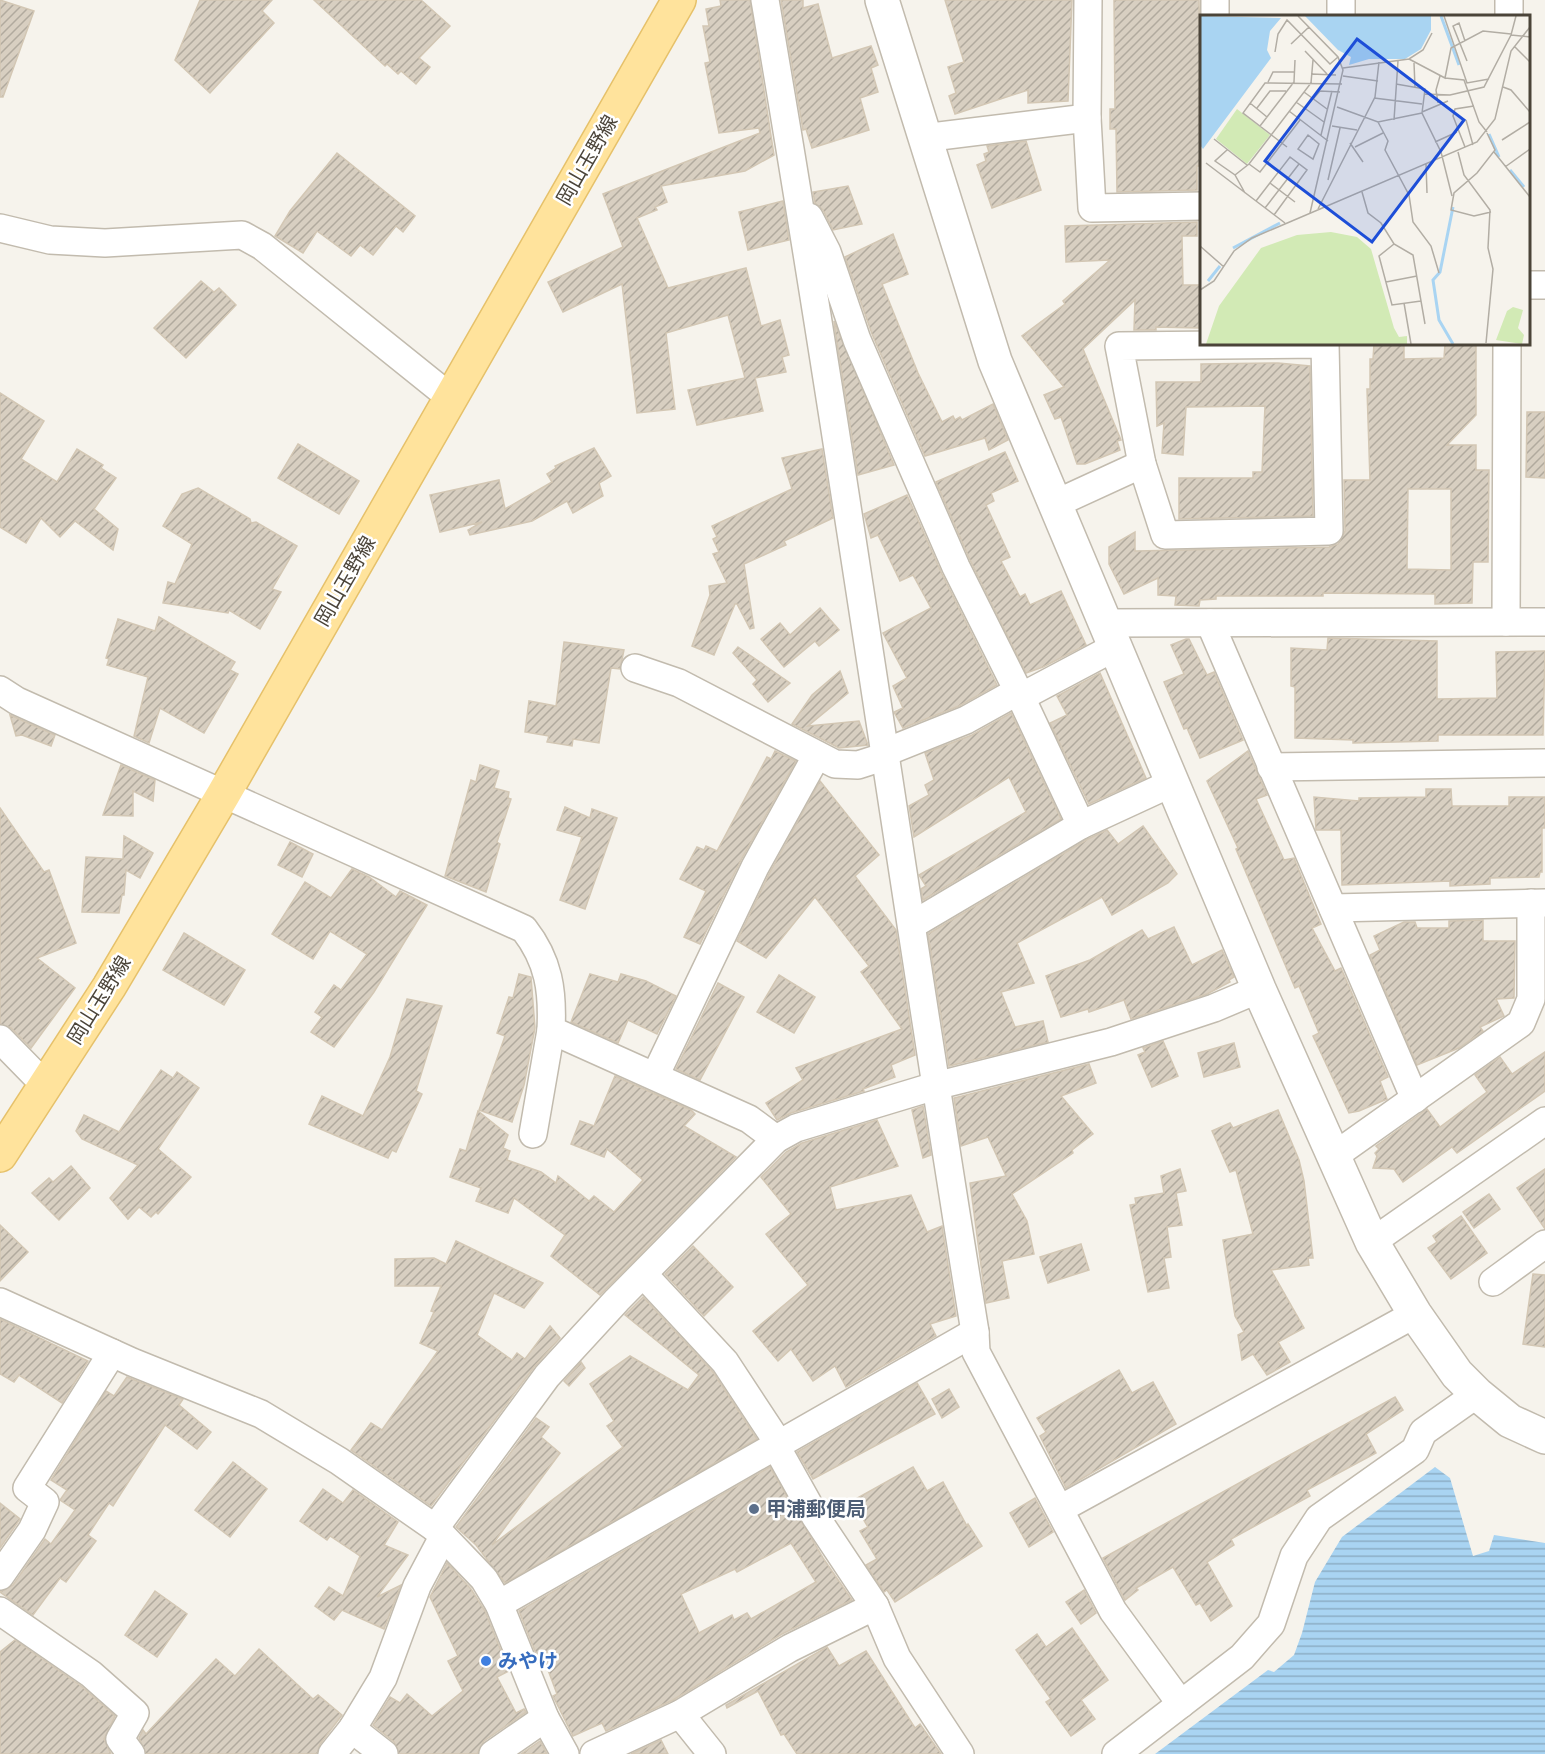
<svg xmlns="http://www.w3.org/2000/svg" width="1545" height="1754" font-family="'Source Sans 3','Noto Sans JP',sans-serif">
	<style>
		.water { fill: url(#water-rules) }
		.building { fill: url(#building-hatch); stroke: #d3c7b4; stroke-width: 1.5; fill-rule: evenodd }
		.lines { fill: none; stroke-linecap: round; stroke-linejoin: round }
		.minor-casing { stroke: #c2bbae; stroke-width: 30 }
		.tertiary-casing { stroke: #c2bbae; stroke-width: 36 }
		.primary-casing { stroke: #e6c16a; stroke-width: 36 }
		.minor { stroke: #fff; stroke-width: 27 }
		.tertiary { stroke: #fff; stroke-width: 33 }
		.primary { stroke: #ffe39c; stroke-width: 33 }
		.service-dot { fill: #5c6f8a; stroke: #fff; stroke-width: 2 }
		.shop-dot { fill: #3f7fe0; stroke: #fff; stroke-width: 2 }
		.labels { text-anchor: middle; stroke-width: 5; stroke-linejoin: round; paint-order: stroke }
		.street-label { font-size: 20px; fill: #4b4439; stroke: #fff }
		.service-label { font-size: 20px; font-weight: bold; fill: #4e5e75; stroke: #fff; text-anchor: start }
		.shop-label { font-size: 20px; font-weight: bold; fill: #366cbe; stroke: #fff; text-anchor: start }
		.inset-river { fill: none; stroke: #a9d4f2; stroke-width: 3 }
		.inset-road { fill: none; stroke: #b2ada4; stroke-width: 1.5 }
		.view { fill: #1d4ed8; fill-opacity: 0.15; stroke: #1d4ed8; stroke-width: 3 }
		.inset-edge { fill: none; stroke: #4b4439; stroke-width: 3 }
	</style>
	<defs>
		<pattern id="water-rules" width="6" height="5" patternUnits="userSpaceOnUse" patternTransform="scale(1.5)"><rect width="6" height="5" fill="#a9d4f2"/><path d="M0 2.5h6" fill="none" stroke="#8caec5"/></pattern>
		<pattern id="building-hatch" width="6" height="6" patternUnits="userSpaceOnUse" patternTransform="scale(1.5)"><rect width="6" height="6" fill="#d8cfc1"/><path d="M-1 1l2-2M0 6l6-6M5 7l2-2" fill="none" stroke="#b1aa9e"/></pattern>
	</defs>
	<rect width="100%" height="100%" fill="#f6f3ec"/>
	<path class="water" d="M1435 1467 1450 1478 1473 1556 1489 1551 1494 1535 1545 1543V1754H1155L1268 1670 1274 1672 1294 1655 1302 1633 1315 1582 1342 1537Z"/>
	<g class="building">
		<path d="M0 0 34 11 3 97H0Z"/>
		<path d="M200 0H272L262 11 274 23 210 93 175 60Z"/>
		<path d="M314 0H421L450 26 419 58 430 67 416 84 401 71 398 74 387 64 385 66Z"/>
		<path d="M720 0H750L774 155 745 171 661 186 667 202 655 207 657 210 637 218 668 288 746 268 761 326 780 320 789 355 782 357 786 372 755 378 763 411 697 425 688 390 745 378 728 315 666 333 675 409 637 413 622 284 563 312 548 282 623 247 603 194 760 133 759 128 719 133 705 63 710 62 703 26H709L706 9 721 6Z"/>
		<path d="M781 0H803V8L818 4 832 58 871 46 878 65 871 68 878 92 860 98 869 130 812 148 806 129 803 130Z"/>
		<path d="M945 0H1072L1068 101 1028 103V90L955 114 949 96 956 93 948 67 964 62Z"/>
		<path d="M1114 0H1199L1202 152 1201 166H1197V190L1117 192 1116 129H1110V109H1115Z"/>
		<path d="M1026 141 1041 190 992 208 977 165 986 161 984 154 989 152 987 146Z"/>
		<path d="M337 153 415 216 403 232 396 226 373 255 360 245 351 256 317 231 303 253 275 236 290 211Z"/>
		<path d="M848 186 862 224 833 230 823 210 815 203 813 192Z"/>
		<path d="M783 201 789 240 748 250 739 212Z"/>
		<path d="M1197 222V236H1182L1183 285H1202L1199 328 1156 327V330H1134L1135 300 1083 349 1121 440 1117 441 1120 450 1085 464H1077L1061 417 1055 419 1044 395 1064 387 1022 336 1065 304 1063 301 1110 260 1066 262 1065 226Z"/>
		<path d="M893 234 908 274 882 284 918 373 942 422 953 416 955 420 960 417 962 420 993 404 1008 440 989 450 985 438 925 456 872 334 845 257Z"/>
		<path d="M201 281 214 292 219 288 236 305 186 358 154 328Z"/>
		<path d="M834 321 894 465 858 475 835 330Z"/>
		<path d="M1374 344H1404V359L1444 358 1445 344H1476V415L1447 445H1476V470H1489L1488 562H1473L1472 603 1435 604V594L1323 593V596H1216V599L1200 600 1199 606 1175 605 1176 596 1158 595V578L1124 594 1109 564V547L1135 532V551L1329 547 1338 544 1345 531 1344 480H1370L1367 389H1370V359H1373ZM1408 489H1451V570L1407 569Z"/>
		<path d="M1278 363 1310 366 1313 516 1179 519V478H1253V472H1262L1265 406 1186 407 1183 455 1162 453 1164 423 1157 426 1156 382H1201V364Z"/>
		<path d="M0 393 44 421 21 459 57 482 77 449 103 465 101 468 116 478 94 509 118 529 113 550 75 521 60 537 41 518 26 543 0 527Z"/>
		<path d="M1527 412H1545V478L1526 477Z"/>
		<path d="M298 444 359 481 339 514 278 478Z"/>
		<path d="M594 448 611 476 599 483 603 496 573 513 567 501 532 521 470 535 468 530 482 522 440 532 430 495 499 480 505 509 552 482 547 474 556 468 555 466Z"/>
		<path d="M822 449 833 518 784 541 786 545 744 564 754 628 750 629 737 604H735L714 655 692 646 710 595 709 586 727 583 713 554 719 552 713 539 717 537 712 526 792 489 782 458Z"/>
		<path d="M1005 452 1018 481 991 493 994 501 986 505 1010 557 1001 561 1020 597 1025 594 1030 605 1061 591 1086 645 1043 667 1026 673 970 560 936 482Z"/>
		<path d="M198 488 250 519 251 523 256 522 297 546 272 589 281 592 260 629 229 610 228 613 163 603 168 582 175 584 192 544 163 526 182 494Z"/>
		<path d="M907 495 942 574 997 685 959 706 903 728 894 712 903 708 893 686 907 678 883 633 931 608 913 575 900 581 878 535 871 538 864 514Z"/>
		<path d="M820 608 839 630 819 646 815 641 784 667 761 639 780 623 790 635Z"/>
		<path d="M159 617 235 662 230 670 238 674 204 733 160 708 149 743 134 736 148 677 107 665 109 659 106 658 118 619 155 631Z"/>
		<path d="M1328 638 1437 641V699L1497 698 1496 652 1545 651 1543 735H1438V741L1353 743V740L1295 738V687L1291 686V648L1327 650Z"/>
		<path d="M1186 639H1189L1207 675 1214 672 1243 740 1200 758 1187 728 1184 729 1164 682 1184 674 1171 645Z"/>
		<path d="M564 642 624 650 620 669 611 668 599 743 573 739 572 746 547 742 549 736 525 732 529 701 556 706Z"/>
		<path d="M738 647 790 683 768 702 753 684 757 680 733 653Z"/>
		<path d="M840 671 848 693 808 726 859 721 868 745 839 748 792 724 812 695Z"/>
		<path d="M1100 673 1146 778 1089 804 1050 723 1067 715 1057 696Z"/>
		<path d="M1011 713 1061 819 923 900 921 889 926 886 919 875 1026 812 1009 777 914 837 909 806 929 795 925 785 934 780 925 753 972 735Z"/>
		<path d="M10 715 55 735 51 746 22 735 16 736Z"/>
		<path d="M775 751 796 761 741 860 700 944 684 937 706 891 680 879 697 847 704 850 706 846 717 851 767 757 771 759Z"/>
		<path d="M1248 751 1267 795 1256 799 1284 860 1294 858 1321 924 1312 928 1335 971 1341 968 1388 1077 1380 1081 1387 1099 1359 1111 1349 1113 1321 1053 1313 1036 1319 1033 1299 986 1295 988 1236 849 1238 848 1207 781Z"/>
		<path d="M121 765 155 780 153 801 133 791V816L103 815Z"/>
		<path d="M480 765 499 771 494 788 509 792 508 798 511 799 497 842 500 844 486 892 445 876 471 780 476 782Z"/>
		<path d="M820 781 879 855 855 876 896 930 915 1055 891 1065 895 1077 863 1089 864 1091 791 1113 777 1120 766 1103 803 1080 796 1068 902 1029 861 972 869 966 815 897 766 958 737 941 769 874Z"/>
		<path d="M1426 789H1451L1452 806H1509V797H1545V828H1542V872H1540L1539 877 1490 878V884L1450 886V881L1342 885 1341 830H1316L1314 797 1359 801V798L1426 797Z"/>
		<path d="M565 807 590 818 592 809 617 818 585 909 560 900 582 837 557 830Z"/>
		<path d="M0 808 44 872 49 870 76 943 37 958 75 988 31 1048 11 1028 0 1024Z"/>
		<path d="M1143 826 1177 874 1168 883 1112 915 1102 897 1017 943 1034 983 1001 992 1015 1027 1043 1021 1048 1042 949 1066 928 934 1088 839 1107 830 1118 844Z"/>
		<path d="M124 836 153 853 140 878 126 870 124 895H122L119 913 82 912 86 857 123 859Z"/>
		<path d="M290 842 313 854 302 877 278 865Z"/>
		<path d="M352 869 369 877 396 897 400 891 427 905 374 992 334 1047 311 1032 322 1017 315 1012 334 985 341 990 367 954 330 931 313 959 272 934 305 882 331 898Z"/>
		<path d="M1483 920V941H1515L1514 998 1496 999 1504 1016 1480 1027 1483 1031 1459 1048 1417 1065 1370 955 1380 950 1374 936 1404 922H1415L1417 928H1449V921Z"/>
		<path d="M1174 927 1192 965 1222 950 1234 977 1229 980 1230 982 1207 994 1131 1019 1124 1000 1089 1012 1088 1009 1061 1017 1046 976 1090 960 1142 930 1148 939Z"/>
		<path d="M184 933 245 970 224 1005 163 970Z"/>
		<path d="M519 974 531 977 535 1028 524 1085 512 1122 479 1110 505 1036 497 1033 509 997 513 998Z"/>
		<path d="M590 974 618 982 621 974 646 981 676 996 657 1034 628 1020 618 1043 571 1022Z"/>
		<path d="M779 975 815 997 794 1033 757 1012Z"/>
		<path d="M718 983 744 997 700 1080 676 1069Z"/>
		<path d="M407 999 442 1006 416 1091 422 1094 396 1152 392 1150 388 1158 309 1124 322 1096 363 1116 390 1057Z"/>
		<path d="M1163 1041 1178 1076 1152 1087 1138 1055 1145 1052 1143 1048Z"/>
		<path d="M1234 1043 1240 1067 1204 1077 1198 1053Z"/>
		<path d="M1545 1052V1091L1457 1153 1452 1147 1403 1182 1394 1169 1373 1168 1377 1156 1375 1153 1379 1149 1376 1146 1427 1109 1440 1127 1487 1092 1475 1075 1500 1057 1512 1074Z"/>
		<path d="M1089 1064 1096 1083 1061 1096 1093 1134 1072 1150 1073 1153 1012 1194 1027 1221 1034 1254 1002 1261 1009 1298 986 1303 970 1183 1006 1176 988 1137 961 1146 954 1098Z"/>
		<path d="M161 1070 173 1078 177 1072 199 1088 158 1149 191 1177 158 1214 156 1212 151 1217 139 1207 128 1219 110 1198 138 1165 82 1139 76 1131 84 1115 119 1132Z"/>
		<path d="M615 1076 691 1110 695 1114 684 1126 736 1157 600 1295 551 1256 565 1235 514 1198 508 1213 476 1201 481 1188 450 1177 460 1149 466 1151 478 1111 508 1135 503 1148 510 1151 507 1160 541 1172 556 1183 558 1176 589 1201 594 1196 614 1212 643 1180 607 1149 604 1157 571 1144 580 1121 594 1126Z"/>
		<path d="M923 1106 931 1155 923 1158 912 1110Z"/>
		<path d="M1278 1110 1299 1160 1304 1181 1313 1258H1308L1309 1265 1271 1270 1304 1328 1278 1342 1290 1362 1267 1375 1253 1354 1242 1360 1238 1335 1244 1332 1235 1316 1223 1240 1253 1234 1236 1170 1230 1172 1212 1131 1230 1123 1233 1128Z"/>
		<path d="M877 1120 898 1166 830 1187 836 1210 911 1195 927 1232 942 1226 956 1316 930 1324 936 1336 846 1387 835 1366 813 1381 791 1349 778 1361 753 1331 808 1285 766 1234 791 1214 761 1177 786 1152 802 1143Z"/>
		<path d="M71 1166 90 1188 59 1220 32 1193 49 1178 53 1182Z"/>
		<path d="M1180 1169 1186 1191 1176 1193 1182 1225 1167 1227 1171 1257 1164 1258 1169 1288 1148 1292 1130 1205 1136 1204 1135 1198 1164 1193 1161 1176Z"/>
		<path d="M1545 1169V1229L1517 1188Z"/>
		<path d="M1489 1194 1500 1209 1474 1228 1463 1212Z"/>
		<path d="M1461 1216 1487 1253 1451 1279 1428 1248 1437 1242 1433 1236Z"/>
		<path d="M0 1225 28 1252 0 1281Z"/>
		<path d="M456 1241 543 1283 524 1308 494 1293 477 1335 512 1360 517 1353 525 1359 550 1326 560 1338 534 1367 431 1506 351 1450 371 1423 382 1430 438 1351 420 1343 434 1312 431 1311 441 1286H395V1259L434 1258 446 1264Z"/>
		<path d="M1081 1244 1089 1270 1048 1283 1040 1257Z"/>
		<path d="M693 1246 733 1287 704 1316 665 1274Z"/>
		<path d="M1533 1274 1545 1275V1347L1523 1344Z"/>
		<path d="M643 1297 713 1372 757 1439 505 1583 476 1545 456 1527 536 1418 549 1427 541 1437 560 1453 492 1545 623 1447 607 1426 614 1421 590 1384 630 1356 688 1390 699 1375 625 1315Z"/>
		<path d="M0 1319 88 1361 62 1403 19 1375 14 1382 0 1374Z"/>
		<path d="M581 1362 585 1368 569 1386 564 1381Z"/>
		<path d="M1119 1370 1132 1393 1153 1382 1176 1424 1066 1488 1040 1436 1046 1432 1037 1418Z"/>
		<path d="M127 1377 183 1399 179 1405 211 1432 197 1449 165 1425 113 1506 109 1503 88 1535 96 1541 66 1582 60 1578 33 1615 0 1592 13 1585 45 1539 51 1544 75 1510 60 1500 67 1490 51 1480 106 1391 114 1396Z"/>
		<path d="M917 1383 935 1414 813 1479 797 1452Z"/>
		<path d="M949 1389 959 1407 942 1418 932 1399Z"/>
		<path d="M1395 1397 1403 1410 1366 1434 1376 1453 1307 1490 1310 1496 1231 1539 1234 1545 1207 1562 1232 1606 1211 1621 1200 1603 1196 1605 1173 1567 1136 1588 1138 1590 1125 1600 1103 1558Z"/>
		<path d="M233 1462 267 1489 230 1537 195 1510Z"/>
		<path d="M770 1467 823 1558 852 1600 782 1634 673 1700 606 1731 602 1723 573 1736 553 1696 557 1694 542 1654 537 1656 519 1611ZM791 1543 816 1582 751 1619 747 1613 734 1620 732 1615 699 1633 681 1594 735 1569 737 1572Z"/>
		<path d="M913 1467 927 1491 943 1482 967 1526 968 1524 982 1546 895 1602 887 1590 884 1592 866 1565 877 1559 860 1531 868 1527 852 1501Z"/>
		<path d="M323 1489 343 1503 353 1490 398 1522 384 1545 408 1555 377 1597 401 1585 384 1629 342 1610 334 1620 315 1606 329 1587 343 1596 360 1556 330 1536 327 1540 300 1521Z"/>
		<path d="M1035 1498 1053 1532 1029 1547 1010 1513Z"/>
		<path d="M0 1503 20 1519 0 1548Z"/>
		<path d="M447 1563 471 1589 485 1611 509 1671 497 1677 516 1713 524 1709 526 1712 484 1741 477 1754H399L394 1742 373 1725 390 1697 400 1703 407 1694 432 1716 463 1691 448 1661 458 1656 430 1597Z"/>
		<path d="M1084 1590 1096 1613 1081 1624 1066 1602Z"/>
		<path d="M155 1591 187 1614 157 1657 125 1635Z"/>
		<path d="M1072 1628 1108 1680 1081 1700 1095 1719 1071 1736 1046 1702 1051 1699 1016 1650 1037 1634 1046 1647Z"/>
		<path d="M15 1640 81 1686 115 1716 104 1739 111 1754H0V1652Z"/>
		<path d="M827 1647 839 1666 866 1651 915 1728 920 1724 941 1754H797L784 1734 781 1735 758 1691 727 1708 726 1705Z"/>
		<path d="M259 1649 313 1699 318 1695 342 1715 320 1744 317 1754H146L139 1738 143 1730 146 1734 216 1659 235 1676Z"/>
		<path d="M661 1740 668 1754H631Z"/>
		<path d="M540 1741 547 1754H521Z"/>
	</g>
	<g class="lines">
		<defs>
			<g id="minor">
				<path d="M765 0C841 443 903 889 975 1332L976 1352 1113 1611 1181 1704"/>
				<path d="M1088 0 1087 118 1092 208 1202 206"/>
				<path d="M1215 0V16"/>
				<path d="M1341 16V0"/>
				<path d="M1509 16V0"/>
				<path d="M923 138 1087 118"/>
				<path d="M809 217 827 252 857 340 956 567 1018 691 1081 825"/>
				<path d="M0 228 50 240 105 243 242 235 262 246 451 398"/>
				<path d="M1528 285H1545"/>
				<path d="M1325 344 1329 531 1165 535 1142 464 1119 346Z"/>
				<path d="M1055 504 1142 464"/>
				<path d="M1506 622 1507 344"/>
				<path d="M1105 623 1545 622"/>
				<path d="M1210 623 1415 1099"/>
				<path d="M635 668 679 683 835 764 858 765 886 756"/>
				<path d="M0 690 17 701 524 929C549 961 553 991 551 1030L749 1119 776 1139"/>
				<path d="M1021 697 1115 647"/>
				<path d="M886 752 966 720 1018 691"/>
				<path d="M1271 767 1545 763"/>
				<path d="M1333 908 1545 903"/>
				<path d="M912 925 1081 825 1172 783"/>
				<path d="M0 1039 45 1085"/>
				<path d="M655 1076 755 867 817 755"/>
				<path d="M533 1134 551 1030"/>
				<path d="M1334 1156 1521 1023 1531 999V903"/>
				<path d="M1372 1242 1545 1121"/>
				<path d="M644 1275 725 1362 775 1438 777 1448 815 1516 875 1606 897 1658 960 1754"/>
				<path d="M1493 1282 1545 1244"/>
				<path d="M0 1302 132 1362 261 1414 339 1461 435 1528 484 1579 499 1604 545 1718 565 1754"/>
				<path d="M1060 1509 1415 1314"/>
				<path d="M435 1528 547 1376 617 1300 776 1139 796 1128 935 1086 1111 1042 1214 1008 1259 989"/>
				<path d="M0 1576 32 1530 45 1502 27 1488 112 1353"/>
				<path d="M499 1604 975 1332"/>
				<path d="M0 1611 91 1674 135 1713 120 1739 131 1754"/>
				<path d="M680 1714 712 1754"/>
				<path d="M352 1729 384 1754"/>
				<path d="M332 1754 352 1729 383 1678 417 1586 443 1537"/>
				<path d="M493 1754 545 1718"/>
				<path d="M594 1754 680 1714 790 1648 875 1606"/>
				<path d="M1116 1754 1242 1657 1271 1624 1294 1556 1319 1518 1415 1450 1423 1432 1477 1394"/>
			</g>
			<path id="tertiary" d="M882 0 995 361 1259 989 1372 1242 1415 1314 1457 1374 1477 1394 1510 1421 1545 1437"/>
			<path id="primary" d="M0 1155 109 987 223 795 679 0"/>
		</defs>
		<use href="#minor" class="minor-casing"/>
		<use href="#tertiary" class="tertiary-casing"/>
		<use href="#primary" class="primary-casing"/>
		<use href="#minor" class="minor"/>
		<use href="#tertiary" class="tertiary"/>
		<use href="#primary" class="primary"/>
	</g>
	<circle class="service-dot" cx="754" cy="1509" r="6"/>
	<circle class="shop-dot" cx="486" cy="1661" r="6"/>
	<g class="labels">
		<g class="street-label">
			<text transform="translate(587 160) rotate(-60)" y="7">岡山玉野線</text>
			<text transform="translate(345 581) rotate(-60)" y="7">岡山玉野線</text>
			<text transform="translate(99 1000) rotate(-58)" y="7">岡山玉野線</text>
		</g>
		<g class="service-label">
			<text x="766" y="1516">甲浦郵便局</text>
		</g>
		<g class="shop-label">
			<text x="498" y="1668">みやけ</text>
		</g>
	</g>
	<g transform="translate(1200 15)">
		<rect width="330" height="330" fill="#f6f3ec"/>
		<path d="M131 217 157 222 171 234 194 313 199 322 207 321V329H6L19 291 61 233 97 220ZM313 292 323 295 318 313 324 320 322 329 296 325 307 296Z" fill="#d2eab5"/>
		<path d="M37 94 70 120 47 149 16 124Z" fill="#d2eab5"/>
		<path d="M0 1 81 3 70 16 67 35 71 43 3 134 0 130ZM105 1H231V15L221 34 205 44H169L149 50 151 42 138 35Z" fill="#a9d4f2"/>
		<path class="inset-river" d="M241 1 259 50M289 119 299 142M310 155 324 172M253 192 240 257 233 265 239 305 253 329M33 233 80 208M8 266 20 251"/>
		<path class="inset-road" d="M98 1 138 42 143 55 110 198M244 1 267 68 289 64M311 20 330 22M265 26 259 8 253 11 267 46M91 29 109 12M314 31 330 47M105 36 127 59M75 37 78 19 87 5 130 49 138 42M209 44 245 63 251 33 283 16 311 19M214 48 215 72M143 53 209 44 223 35 232 18M111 59 136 60M143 61 178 66M245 63 264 65 279 107 287 117M68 67 73 57H94M196 69 225 74 222 98 241 137 252 181M303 72 311 75 330 97M104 77 127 94M224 79 250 80 284 72 311 20 316 1M174 83 222 89M113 84 120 76 140 77M96 87 124 107M50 88 67 102M238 88 236 75 240 61M137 92 178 107 222 98M57 93 70 76H86M89 96 128 126M222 97 248 86M194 105 198 46M266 105 273 130M178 107 188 126 185 135 209 180 213 207 231 231 239 258M60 111 94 67 95 45M132 111 157 115M287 118 295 135 277 158 254 178 251 195 274 201 291 197M108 120 119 129 113 144 98 134ZM121 120 132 76M14 124 47 150M302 125 330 107M235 127 257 117M150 128 163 147M87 132 43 98 65 68 142 69M155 132 183 118M265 132 253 101 255 94 274 91M27 135 15 146 35 160 45 178M258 137 264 160 290 195 288 233 293 254 286 328M294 137 330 182M6 148 85 208M49 149 60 157 100 105M226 149 227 178M305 152 330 134M35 160 49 149 111 68 113 45M128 165 140 113M70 168 95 187M162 177 168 198 181 208 194 229 213 240 225 309M56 186 90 142 107 155 74 200M65 193 99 149M118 194 175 82 179 47M194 229 179 241 192 290 221 286M0 231 24 252M186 267 217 261M0 275 14 266 34 236 52 223 277 127 295 104 311 36 330 12M204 288 211 329"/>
		<path class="view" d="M157 24 264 105 172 227 65 146Z"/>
		<rect width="330" height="330" class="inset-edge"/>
	</g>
</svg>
